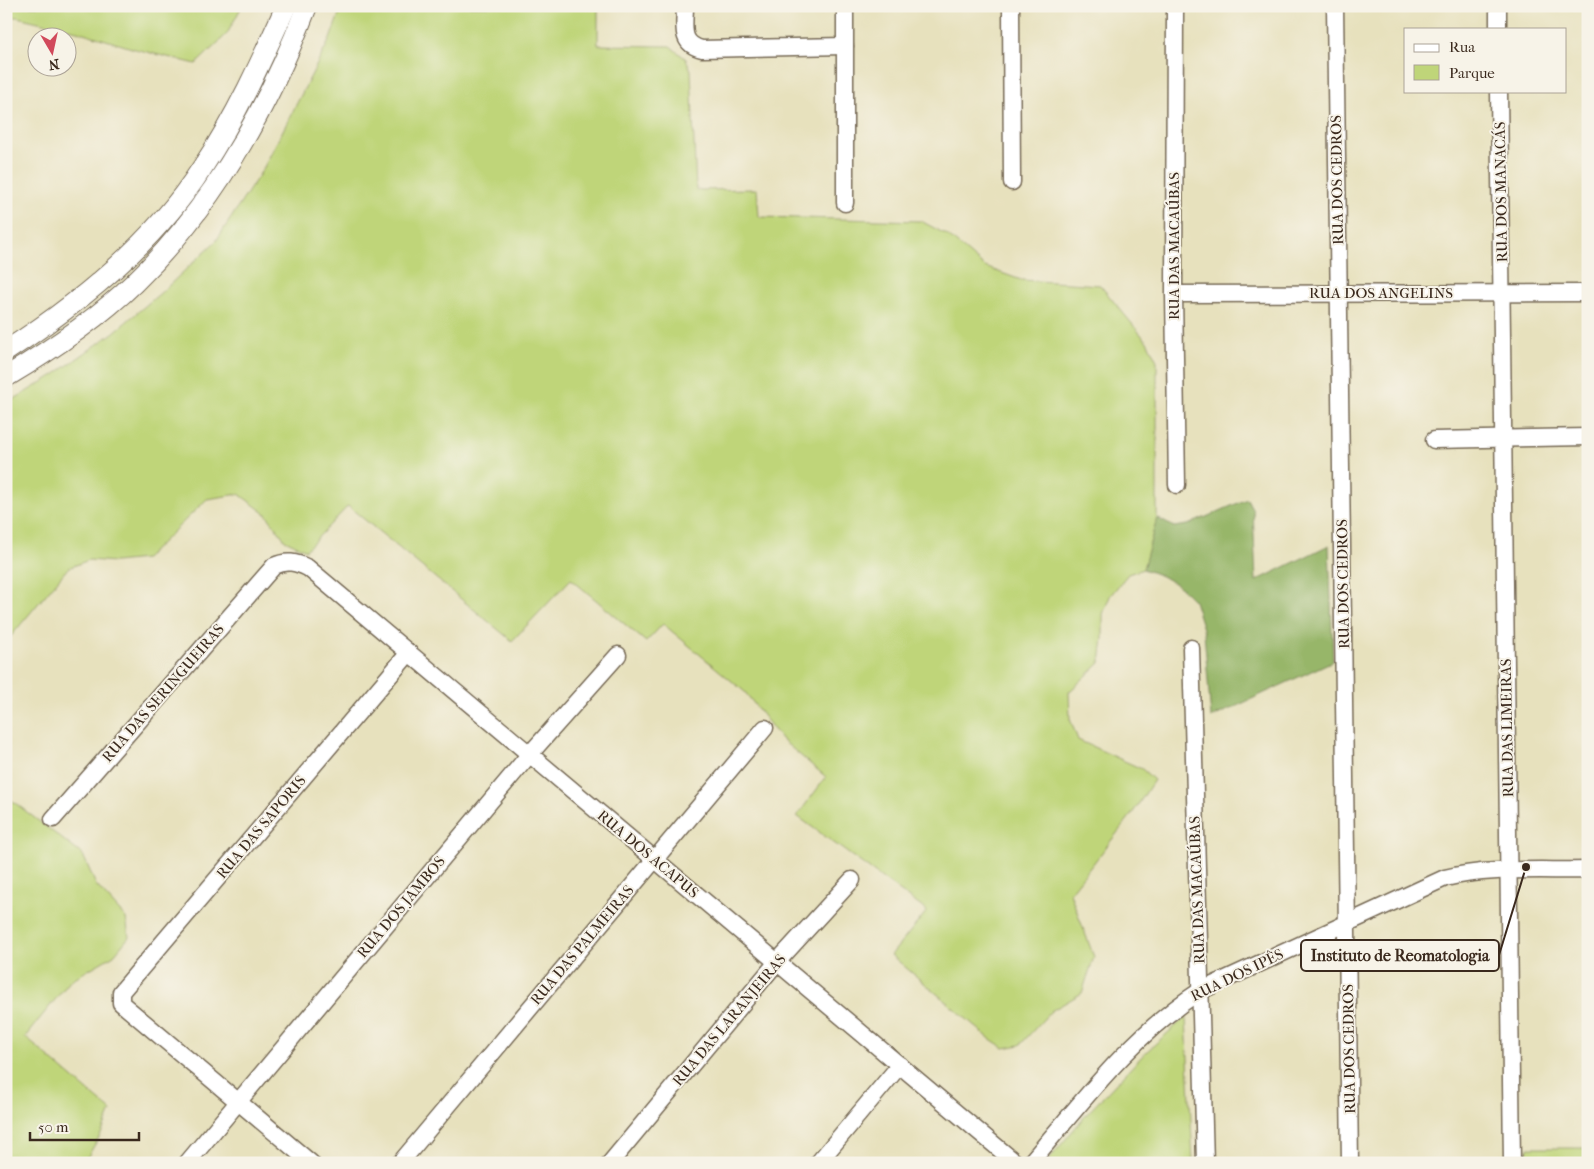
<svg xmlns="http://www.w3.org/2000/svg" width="1594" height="1169" font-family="'IM FELL French Canon',serif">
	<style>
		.green { fill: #bfd579; stroke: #7d804c }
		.forest { fill: #97b669; stroke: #697044 }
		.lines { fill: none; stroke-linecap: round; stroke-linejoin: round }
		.minor-casing { stroke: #776a56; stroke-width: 19 }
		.major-casing { stroke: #776a56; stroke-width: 22 }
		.minor { stroke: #fff; stroke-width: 16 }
		.major { stroke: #fff; stroke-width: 20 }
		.labels { text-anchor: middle; stroke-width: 4; stroke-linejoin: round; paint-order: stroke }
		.street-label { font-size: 15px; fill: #3b2a1e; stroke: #f7f3e8 }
		.leader { fill: none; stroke: #3b2a1e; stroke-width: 2 }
		.callout-dot { fill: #3b2a1e; stroke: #f7f3e8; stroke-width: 2 }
		.callout { fill: #f7f3e8; stroke: #3b2a1e; stroke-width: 2 }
		.callout-label { font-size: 16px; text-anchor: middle; font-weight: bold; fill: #3b2a1e }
	</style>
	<rect width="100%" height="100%" fill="#f7f3e8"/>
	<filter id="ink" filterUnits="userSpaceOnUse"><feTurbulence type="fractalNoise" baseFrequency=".02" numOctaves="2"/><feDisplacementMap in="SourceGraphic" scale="10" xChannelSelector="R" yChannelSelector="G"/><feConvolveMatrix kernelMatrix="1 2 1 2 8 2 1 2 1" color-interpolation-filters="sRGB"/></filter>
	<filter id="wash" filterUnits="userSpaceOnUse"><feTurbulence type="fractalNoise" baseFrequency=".0096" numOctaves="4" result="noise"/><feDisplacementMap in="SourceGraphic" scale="20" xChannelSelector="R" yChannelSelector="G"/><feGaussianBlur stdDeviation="1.12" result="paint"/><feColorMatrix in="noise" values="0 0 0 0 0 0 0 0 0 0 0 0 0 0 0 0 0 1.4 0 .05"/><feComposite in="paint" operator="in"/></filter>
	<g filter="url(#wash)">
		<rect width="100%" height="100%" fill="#e7e1bd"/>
		<g class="green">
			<path d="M6 6H242L227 34 196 64 135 49 77 31 17 17H6Z"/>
			<path d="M342 6H598V45L670 46 686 59 691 70 696 190 757 189 759 217 921 221 947 235 985 267 1021 280 1100 285 1148 343 1157 361V518L1143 569 1128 574 1110 596 1103 614V639L1100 663 1069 692 1070 719 1078 740 1142 769 1154 780 1132 814 1070 893 1094 957 1082 993 1051 1011 1020 1045 1004 1048 989 1038 891 955 927 911 797 816 826 777 782 740 745 692 663 624 646 642 571 579 512 641 348 506 306 550 285 540 266 514 239 494 207 499 145 559 115 562 89 560 68 568 6 642V404L54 375 113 333 164 290 216 241 263 169 330 39Z"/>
			<path d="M6 796 83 855 96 885 126 918 129 937 114 955 71 980 25 1037 111 1111 101 1134 84 1163H6Z"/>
			<path d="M1186 1017 1193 1163H1046L1084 1117 1146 1052Z"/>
			<path d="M1527 1148H1588V1163H1528Z"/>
		</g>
		<path class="forest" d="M1247 499 1253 510 1256 581 1329 545 1333 661 1211 718 1204 632 1194 601 1179 586 1162 576 1143 569 1157 518 1174 527 1188 525Z"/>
	</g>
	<g filter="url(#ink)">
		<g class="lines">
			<defs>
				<g id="minor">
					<path d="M685 6C685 25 679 44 702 49L845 46"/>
					<path d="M845 6V203"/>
					<path d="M1011 6 1012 182"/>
					<path d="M1175 6 1174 294 1177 485"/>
					<path d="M1335 6 1350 1163"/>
					<path d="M1498 6V29"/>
					<path d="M1499 91 1512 1163"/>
					<path d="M1174 294 1588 293"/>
					<path d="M1434 440 1588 437"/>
					<path d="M1191 648 1205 1163"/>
					<path d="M53 819 274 566C286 560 296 562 308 568L1016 1163"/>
					<path d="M187 1163 529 755 618 655"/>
					<path d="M311 1163 121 1003V992L408 654"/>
					<path d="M400 1163 765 728"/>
					<path d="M610 1163 777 962 852 880"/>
					<path d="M818 1163 900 1065"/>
					<path d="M1030 1163C1082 1102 1132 1035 1200 991L1445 878C1486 867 1544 871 1588 870"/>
				</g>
				<g id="major">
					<path d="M6 351C80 303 154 243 202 168 236 117 261 62 286 6"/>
					<path d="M6 377C51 350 96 320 134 283 213 207 268 108 307 6"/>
				</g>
			</defs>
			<use href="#minor" class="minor-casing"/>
			<use href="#major" class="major-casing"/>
			<use href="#minor" class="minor"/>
			<use href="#major" class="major"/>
		</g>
	</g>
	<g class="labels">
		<g class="street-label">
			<text transform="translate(1337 180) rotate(-91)" y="5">RUA DOS CEDROS</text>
			<text transform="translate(1501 192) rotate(-91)" y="5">RUA DOS MANACÁS</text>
			<text transform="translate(1174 246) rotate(-90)" y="5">RUA DAS MACAÚBAS</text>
			<text x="1381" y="298">RUA DOS ANGELINS</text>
			<text transform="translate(1343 584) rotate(-91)" y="5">RUA DOS CEDROS</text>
			<text transform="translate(163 693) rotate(-49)" y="5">RUA DAS SERINGUEIRAS</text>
			<text transform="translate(1507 728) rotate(-91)" y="5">RUA DAS LIMEIRAS</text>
			<text transform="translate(261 827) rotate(-50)" y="5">RUA DAS SAPORIS</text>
			<text transform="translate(648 854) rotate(40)" y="5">RUA DOS ACAPUS</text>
			<text transform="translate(1197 890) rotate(-92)" y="5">RUA DAS MACAÚBAS</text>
			<text transform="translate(401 907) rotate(-50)" y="5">RUA DOS JAMBOS</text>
			<text transform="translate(582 945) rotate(-50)" y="5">RUA DAS PALMEIRAS</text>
			<text transform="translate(1237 975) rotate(-26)" y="5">RUA DOS IPÊS</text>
			<text transform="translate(729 1020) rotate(-50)" y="5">RUA DAS LARANJEIRAS</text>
			<text transform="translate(1349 1049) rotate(-91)" y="5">RUA DOS CEDROS</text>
		</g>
	</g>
	<path class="leader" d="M1526 867L1499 955"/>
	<circle class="callout-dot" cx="1526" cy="867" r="5"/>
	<rect class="callout" x="1301" y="940" width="198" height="31" rx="5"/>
	<g class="callout-label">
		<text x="1400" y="961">Instituto de Reomatologia</text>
	</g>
	<rect width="1594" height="1169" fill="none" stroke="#f7f3e8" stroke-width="25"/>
	<rect x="1404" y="28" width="162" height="65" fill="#f7f3e8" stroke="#aca397"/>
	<rect x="1414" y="44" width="25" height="8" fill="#ffffff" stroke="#aca397"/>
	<text x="1449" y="52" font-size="15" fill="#3b2a1e">Rua</text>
	<rect x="1414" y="65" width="25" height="15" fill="#bfd579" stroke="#aca397"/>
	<text x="1449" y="78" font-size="15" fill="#3b2a1e">Parque</text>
	<g transform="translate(52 52) rotate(171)"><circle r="24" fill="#f7f3e8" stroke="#aca397"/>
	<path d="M0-4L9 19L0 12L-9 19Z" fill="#d1495b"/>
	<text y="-8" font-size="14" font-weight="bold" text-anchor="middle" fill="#3b2a1e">N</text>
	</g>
	<path d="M30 1132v8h109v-8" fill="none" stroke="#3b2a1e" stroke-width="2.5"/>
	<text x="38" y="1132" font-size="15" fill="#3b2a1e" stroke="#f7f3e8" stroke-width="4" paint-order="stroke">50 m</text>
</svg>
